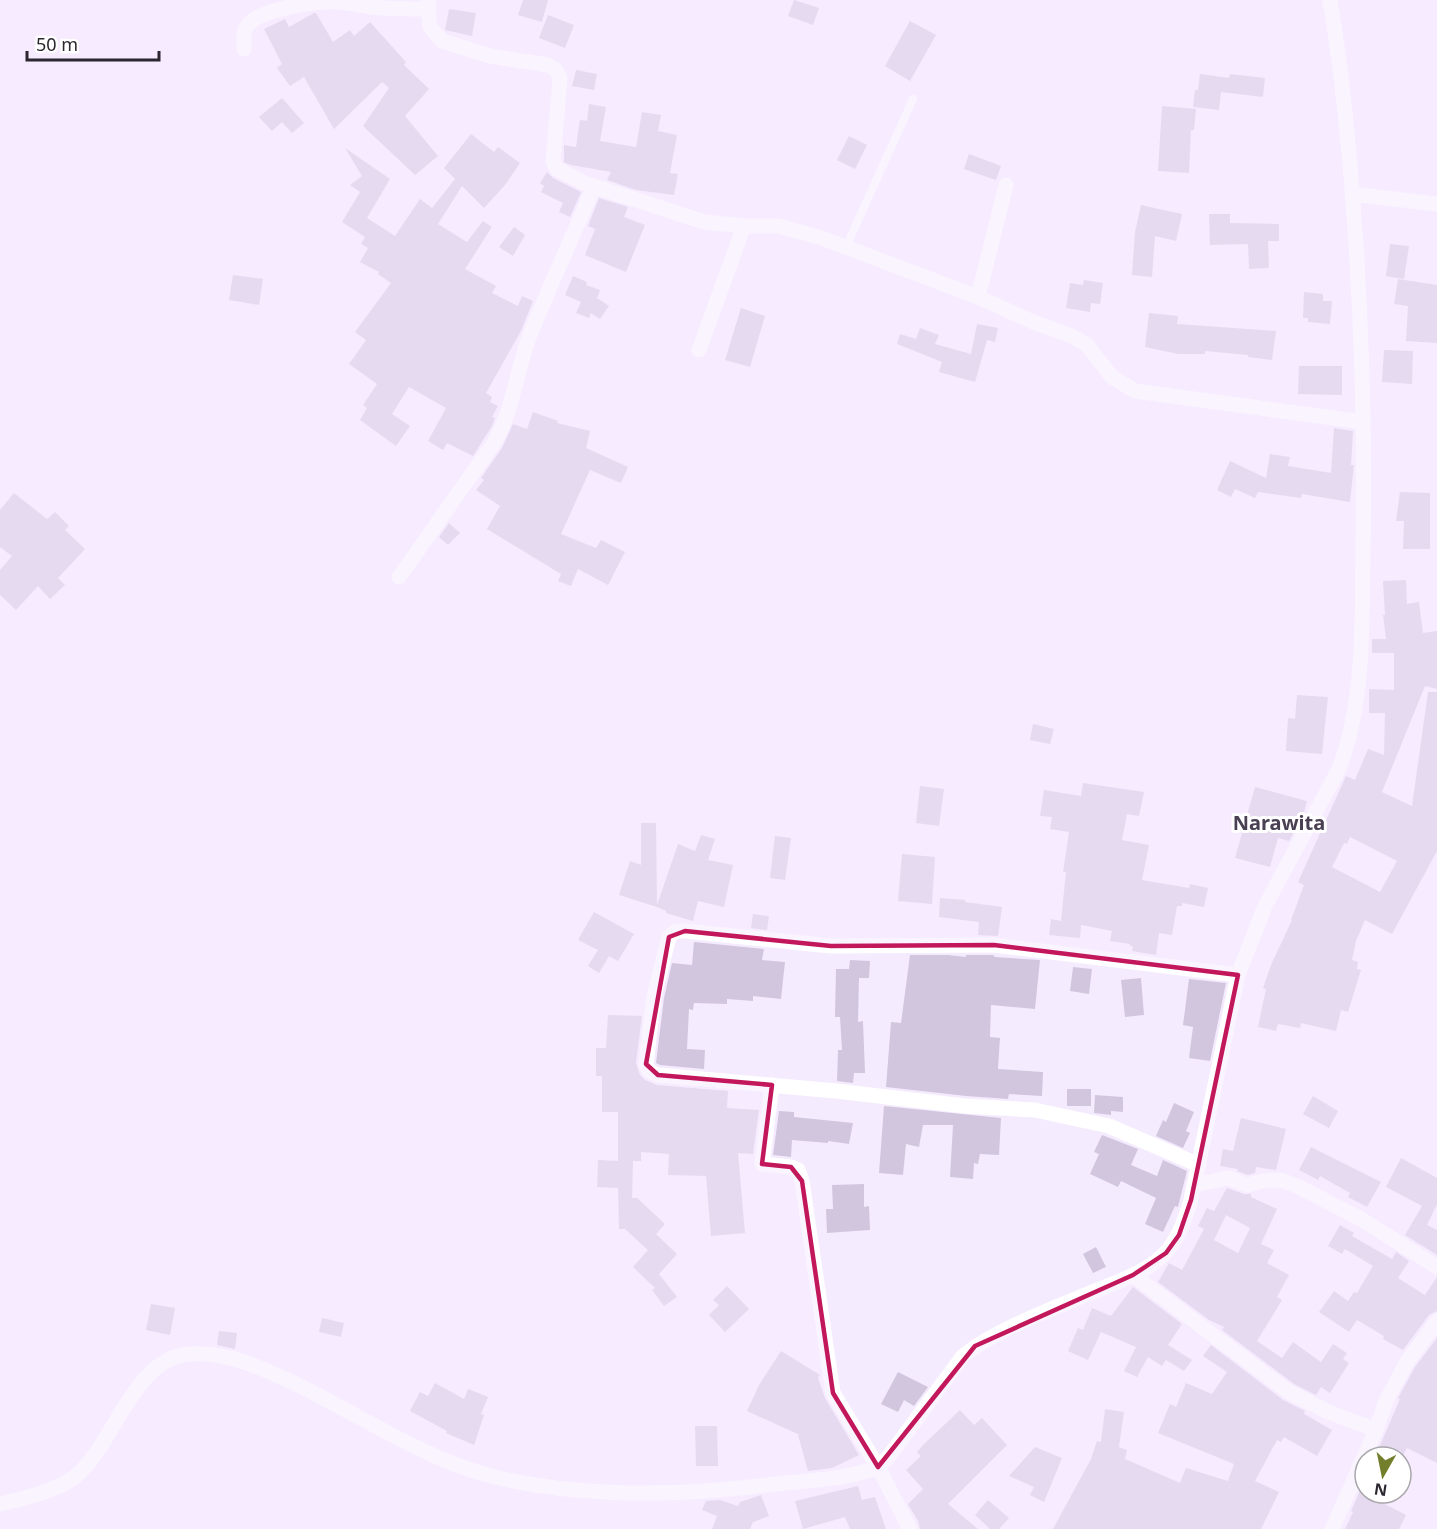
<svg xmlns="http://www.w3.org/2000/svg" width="1437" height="1529" font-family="'Noto Sans',sans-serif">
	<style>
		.building { fill: #d2c6de; fill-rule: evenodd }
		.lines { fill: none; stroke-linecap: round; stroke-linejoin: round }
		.service { stroke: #fff; stroke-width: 8 }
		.minor { stroke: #fff; stroke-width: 15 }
		.marked { fill: none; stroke: #c2185b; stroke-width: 4.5; stroke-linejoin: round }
		.labels { text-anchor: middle; stroke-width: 6; stroke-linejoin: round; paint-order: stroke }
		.quarter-label { font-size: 20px; font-weight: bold; fill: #4a4054; stroke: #fff }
	</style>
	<rect width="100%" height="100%" fill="#f5ebff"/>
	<g class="building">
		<path d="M523 0H548L542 22 518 15Z"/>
		<path d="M794 0 819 8 813 25 788 16Z"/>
		<path d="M449 9 476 13 472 36 445 30Z"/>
		<path d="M314 13H316L333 42 350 30 354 36 370 22 406 62 404 65 429 89 405 116 438 156 415 175 363 126 389 88 382 82 334 129 304 77 290 86 277 68 282 64 264 29 285 19 289 27Z"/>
		<path d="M548 15 574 25 565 48 539 38Z"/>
		<path d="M910 21 936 35 910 81 885 66Z"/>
		<path d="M576 70 597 74 594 90 572 86Z"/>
		<path d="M1200 74 1229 78 1230 74 1265 78 1263 97 1221 92 1219 110 1193 107 1195 90H1198Z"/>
		<path d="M282 98 304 123 292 133 282 122 272 131 259 117Z"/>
		<path d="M589 104 606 107 600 141 636 147 642 112 661 115 658 131 677 135 670 173 678 174 674 195 636 190 607 180 611 172 571 165 564 162V145L576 147 580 120 587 121Z"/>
		<path d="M1162 106 1196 109 1194 130H1191L1189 173 1158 171Z"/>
		<path d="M471 134 494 152 498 147 520 163 505 185 484 208 462 186 438 224 467 242 483 221 492 227 465 269 496 286 492 293 518 306 522 296 533 301 521 331 486 393 492 397 490 402 498 406 492 417 495 418 492 426 473 456 447 443 443 450 428 441 446 408 409 387 392 414 410 426 396 446 360 420 367 408 363 405 377 384 349 364 366 340 355 332 391 283 378 274 379 272 360 262 368 248 361 244 365 237 342 222 360 192 350 185 362 176 345 148 390 179 367 218 395 236 420 199 432 208 455 179 444 168Z"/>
		<path d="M849 136 867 145 855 169 837 160Z"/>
		<path d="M969 154 1001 166 996 180 964 169Z"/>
		<path d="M547 172 553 178 581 192 570 217 559 212 563 203 541 192 544 186 540 183Z"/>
		<path d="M599 198 628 207 624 217 645 225 626 272 585 255 595 229 588 226Z"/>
		<path d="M1141 205 1182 214 1176 241 1155 236 1152 277 1132 275 1135 232Z"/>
		<path d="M1209 214H1230V223L1279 224V241H1268L1269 268 1249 269 1248 244 1210 245Z"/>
		<path d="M514 227 525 235 513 256 499 247Z"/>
		<path d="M1390 244 1409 246 1404 279 1386 276Z"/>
		<path d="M233 275 263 279 259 305 229 300Z"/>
		<path d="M573 276 587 282 586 285 600 290 597 298 609 306 600 319 591 313 589 318 576 313 581 302 565 295Z"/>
		<path d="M1398 279 1437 285V343L1406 341 1408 306 1394 304Z"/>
		<path d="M1084 280 1103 283 1100 304 1091 303 1090 312 1066 308 1070 283 1083 285Z"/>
		<path d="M1304 292 1323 294V301H1332L1330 324 1308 322V318H1303Z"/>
		<path d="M741 308 765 316 750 367 725 360Z"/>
		<path d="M1149 313 1178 316 1177 324 1276 331 1272 360 1248 357V355L1205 351V354H1178L1145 347Z"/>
		<path d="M977 324 998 328 995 342 987 340 975 382 939 372 942 362 897 344 900 334 916 339 920 328 939 335 935 344 971 354Z"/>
		<path d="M1384 350 1413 351 1412 384 1382 382Z"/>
		<path d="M1299 366H1342V395L1298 394Z"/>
		<path d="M533 412 558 421 557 423 590 431 586 448 628 467 621 483 590 470 561 534 596 548 601 540 625 552 608 585 578 569 571 586 558 581 561 574 487 529 500 506 476 490 484 480 481 478 502 448 513 424 527 429Z"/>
		<path d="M1334 428 1353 431 1351 465H1354L1350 502 1302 494 1301 498 1258 492 1255 498 1235 489 1231 497 1217 490 1230 461 1266 478 1270 454 1290 457 1288 466 1331 473Z"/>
		<path d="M1400 492 1430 493V549H1403L1404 521H1396Z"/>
		<path d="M14 493 47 519 55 512 69 526 65 530 85 549 58 578 65 585 50 599 38 586 16 610 0 595V570L12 556 0 547V510Z"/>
		<path d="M449 523 460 533 448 545 439 537Z"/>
		<path d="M1406 580 1407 604 1419 602 1423 633 1437 631V689L1425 686 1382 792 1412 806 1428 692H1437V851L1392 934 1365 920 1356 941 1352 960 1358 962 1357 969 1361 970 1348 1012 1341 1010 1336 1031 1301 1023 1300 1028 1278 1024 1276 1031 1258 1027 1266 989 1263 988 1271 965 1292 920H1291L1304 885 1298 882 1346 776 1355 780 1368 749 1384 755 1385 713H1369V689L1394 690V653H1372V639H1386L1383 615H1385L1383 581ZM1350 837 1397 861 1380 892 1332 867 1344 843 1347 844Z"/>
		<path d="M1297 695 1328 697 1322 754 1286 751 1288 718 1295 719Z"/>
		<path d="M1033 724 1054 729 1050 744 1030 740Z"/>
		<path d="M1083 783 1144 792 1139 816 1127 814 1122 840 1149 845 1142 880 1189 888 1190 884 1208 888 1204 907 1182 903V906H1177L1172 935 1159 933 1156 955 1132 951 1133 946H1130V944L1110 941 1112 931 1081 925 1080 938 1049 935 1051 919 1061 921 1066 872H1063L1069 832 1050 829 1052 817 1040 816 1044 790 1081 796Z"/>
		<path d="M920 786 944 789 939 826 916 823Z"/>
		<path d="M1255 787 1307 801 1303 816 1289 841 1278 838 1270 867 1235 858Z"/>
		<path d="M641 823H656L657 905 678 844 695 851 701 835 715 839 708 860 733 865 724 907 698 901 693 921 666 913V911L657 907 619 895 630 861 641 865Z"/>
		<path d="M775 836 791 838 785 880 770 878Z"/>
		<path d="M902 854 935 857 932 904 898 901Z"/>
		<path d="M940 898 965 900V902L1002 907 998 936 978 935 979 922 939 917Z"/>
		<path d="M594 912 634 934 618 961 609 956 599 973 588 966 598 950 578 940Z"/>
		<path d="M753 914 769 916 767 930 751 928Z"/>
		<path d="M694 942 764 949 762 960 785 962 781 999 753 996V1001L727 999V1004L694 1003 693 1010 689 1009 687 1049 705 1050 704 1069 660 1065 656 1063 664 998 672 963 692 965Z"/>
		<path d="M910 955H948L966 957V955H993L995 957 1040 960 1035 1009 991 1005 990 1037 1000 1038 998 1069 1043 1072 1042 1096 1009 1094 1008 1099 966 1096 886 1087 891 1022 901 1023Z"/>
		<path d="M850 960 870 961 869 978H859L858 1022 863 1021 865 1073H854L853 1083 837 1081 838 1050H842L840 1017H835L836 969H849Z"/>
		<path d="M1073 967 1092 969 1089 994 1070 991Z"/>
		<path d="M1141 978 1144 1015 1125 1017 1121 980Z"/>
		<path d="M1189 979 1226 983 1210 1061 1189 1058 1193 1027 1183 1025Z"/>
		<path d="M608 1015 642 1016 636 1063 640 1075 645 1080 657 1085 728 1091 727 1108 759 1110 753 1154 738 1153 745 1233 711 1236 706 1176 668 1175 669 1154 641 1152V1161H633L632 1198H637L665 1224 656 1234 677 1254 659 1274 677 1297 664 1306 652 1290 655 1288 633 1267 648 1250 625 1229H619L618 1188 597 1187 598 1160 618 1161V1112H602V1076H596V1048H606Z"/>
		<rect x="1067" y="1089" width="24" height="17"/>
		<path d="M1095 1095 1123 1097V1112L1111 1111V1115L1094 1113Z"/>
		<path d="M1313 1096 1338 1111 1329 1128 1303 1114Z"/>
		<path d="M1174 1103 1194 1112 1186 1131 1190 1133 1183 1148 1156 1136 1163 1120 1166 1122Z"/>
		<path d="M884 1106 1001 1118 999 1155 980 1154 978 1164 974 1163 973 1179 950 1177 953 1125H923L919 1147 906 1144 903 1175 879 1173Z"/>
		<path d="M779 1111 794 1112V1117L853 1123 849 1144 828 1141V1143L792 1140 791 1157 773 1155Z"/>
		<path d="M1241 1118 1286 1129 1276 1170 1256 1167 1255 1173 1248 1175 1237 1171 1238 1169 1220 1166 1223 1149 1233 1151Z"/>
		<path d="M1102 1135 1138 1149 1131 1165 1157 1176 1163 1160 1187 1171 1178 1207 1175 1206 1163 1232 1145 1224 1156 1198 1121 1181 1118 1187 1090 1174 1099 1154 1094 1152Z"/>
		<path d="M1311 1147 1381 1182 1367 1207 1348 1197 1350 1193 1320 1176 1318 1180 1299 1170Z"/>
		<path d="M1401 1158 1437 1178V1204L1427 1225 1437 1230V1255L1405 1235 1422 1206 1386 1187Z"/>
		<path d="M864 1184V1207L869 1206 870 1230 827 1233 826 1209H833L832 1185Z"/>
		<path d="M1227 1188 1244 1194H1251V1197L1277 1209 1261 1244 1274 1250 1267 1263 1289 1275 1277 1297 1282 1300 1257 1341 1282 1358 1293 1342 1321 1362 1333 1344 1347 1353 1343 1359 1349 1363 1330 1393 1321 1387 1316 1395 1294 1384 1222 1330 1224 1327 1209 1320 1158 1282 1169 1263 1182 1270 1204 1229 1198 1226 1207 1208 1214 1211ZM1226 1215 1250 1228 1238 1253 1214 1240Z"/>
		<path d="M1340 1225 1354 1233 1352 1236 1392 1259 1396 1252 1409 1261 1398 1278 1425 1295 1437 1277V1311L1429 1315 1403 1350 1383 1339 1384 1336 1357 1320 1349 1332 1319 1312 1334 1291 1348 1301 1354 1292 1357 1293 1373 1266 1345 1249 1342 1254 1328 1246Z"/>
		<path d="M1096 1247 1106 1267 1093 1273 1083 1254Z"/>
		<path d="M727 1286 749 1309 725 1332 709 1315 719 1305 713 1300Z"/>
		<path d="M1133 1287 1182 1324 1168 1345 1192 1360 1184 1371 1166 1360 1162 1366 1148 1357 1137 1377 1124 1371 1136 1347 1101 1332 1088 1360 1068 1351 1078 1328 1083 1330 1092 1308 1111 1316Z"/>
		<path d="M151 1304 175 1308 170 1335 146 1330Z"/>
		<path d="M322 1318 344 1323 341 1337 319 1332Z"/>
		<path d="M219 1331 237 1333 235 1349 217 1345Z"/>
		<path d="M1437 1338V1463L1407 1448 1402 1457H1375L1400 1399 1398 1398 1415 1367Z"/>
		<path d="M1211 1345 1283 1400 1305 1411 1304 1414 1332 1430 1317 1456 1284 1437 1281 1442 1277 1440 1255 1481 1279 1492 1261 1529H1053L1091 1459 1097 1441 1101 1442 1105 1409 1124 1412 1119 1447 1127 1450 1125 1459 1180 1483 1186 1468 1228 1481 1234 1464 1158 1433 1170 1404 1176 1407 1186 1383 1212 1394 1227 1372 1203 1356Z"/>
		<path d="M781 1351 820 1375 818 1378 825 1398 859 1455 832 1468 808 1471 798 1435H800L747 1411 759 1385Z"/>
		<path d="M898 1372 928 1387 914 1406 904 1400 898 1412 881 1404Z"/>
		<path d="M435 1383 464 1399 468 1389 488 1397 481 1414 484 1415 474 1445 446 1433 447 1431 410 1411 420 1392 428 1396Z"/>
		<path d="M960 1410 974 1425 982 1418 1007 1445 948 1504 978 1529H920L918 1521 908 1504 923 1489 906 1470 921 1456 917 1452 924 1444Z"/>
		<path d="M695 1426H717L718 1466H696Z"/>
		<path d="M1035 1447 1062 1458 1044 1502 1030 1495 1034 1487 1009 1476Z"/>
		<path d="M1365 1479V1493H1383L1379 1501 1406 1515 1399 1529H1345L1353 1512 1351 1511Z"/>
		<path d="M858 1486 862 1500 875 1497 886 1529H850L845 1517 803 1529 795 1501Z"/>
		<path d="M761 1495 769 1516 753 1522 750 1529H712L717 1516 702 1510 706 1501 720 1500 738 1506 740 1502Z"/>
		<path d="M988 1500 1009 1518 999 1529H990L975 1515Z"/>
	</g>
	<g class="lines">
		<path class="service" d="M846 247 913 99"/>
		<g class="minor">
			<path d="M429 0 428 9 430 27 442 41 490 56 548 65 556 70 560 78 553 162 557 169 584 183 704 222 744 226H778L819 237 978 297 1033 322 1072 336 1087 345 1112 377 1135 391 1363 422"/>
			<path d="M244 49C244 41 242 33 247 26 258 10 307 3 326 2 342 0 356 5 372 7 390 9 410 9 428 9"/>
			<path d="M1352 194 1437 204"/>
			<path d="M978 297 1006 185"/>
			<path d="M699 350 744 226"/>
			<path d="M399 577 494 443C514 408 516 371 530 335 550 285 573 236 594 186"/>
			<path d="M772 1085 762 1164 791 1167 798 1170 802 1181 833 1393 878 1467 910 1529"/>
			<path d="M1199 1165 1109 1126 1035 1110 965 1106 836 1091 658 1075 649 1071 646 1064 654 996 669 937 676 931H685L831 946 994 945 1238 975"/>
			<path d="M1194 1185 1228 1178 1247 1185 1263 1181 1281 1180 1297 1186 1361 1219 1437 1267"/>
			<path d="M1133 1275 1289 1392 1326 1411 1376 1430"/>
			<path d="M0 1504C23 1499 61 1490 78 1474 114 1443 134 1358 189 1354 228 1351 264 1369 298 1385 353 1412 405 1446 462 1467 553 1499 672 1497 767 1485 799 1481 846 1480 875 1468 881 1465 886 1460 890 1455L963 1356C998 1328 1058 1307 1100 1289 1123 1280 1151 1270 1168 1250 1180 1235 1185 1219 1191 1200L1238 975 1265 906 1339 769C1365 700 1362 621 1363 548 1365 438 1362 327 1354 217 1349 144 1342 72 1330 0"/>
			<path d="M1332 1529 1376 1430 1386 1401 1407 1362 1437 1321"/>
		</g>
	</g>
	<path d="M0 0H1437V1529H0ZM685 931 831 946 994 945 1238 975 1191 1200 1179 1235 1166 1253 1133 1275 975 1346 878 1467 833 1393 802 1181 791 1167 762 1164 772 1085 658 1075 646 1064 669 937Z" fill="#f5ebff" fill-opacity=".55" fill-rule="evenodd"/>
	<path class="marked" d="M685 931 831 946 994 945 1238 975 1191 1200 1179 1235 1166 1253 1133 1275 975 1346 878 1467 833 1393 802 1181 791 1167 762 1164 772 1085 658 1075 646 1064 669 937Z"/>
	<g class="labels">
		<g class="quarter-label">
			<text x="1279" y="830">Narawita</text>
		</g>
	</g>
	<g transform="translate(1383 1475) rotate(189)"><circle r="28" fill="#ffffff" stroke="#aaa8ac" stroke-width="1.5"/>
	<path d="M0-4.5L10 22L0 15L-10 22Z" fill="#747f2c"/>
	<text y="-9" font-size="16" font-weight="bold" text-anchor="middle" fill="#2b262f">N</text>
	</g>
	<path d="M27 51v9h132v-9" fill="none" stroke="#2b262f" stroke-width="3"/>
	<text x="36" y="51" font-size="18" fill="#2b262f" stroke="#ffffff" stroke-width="4.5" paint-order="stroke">50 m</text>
</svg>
